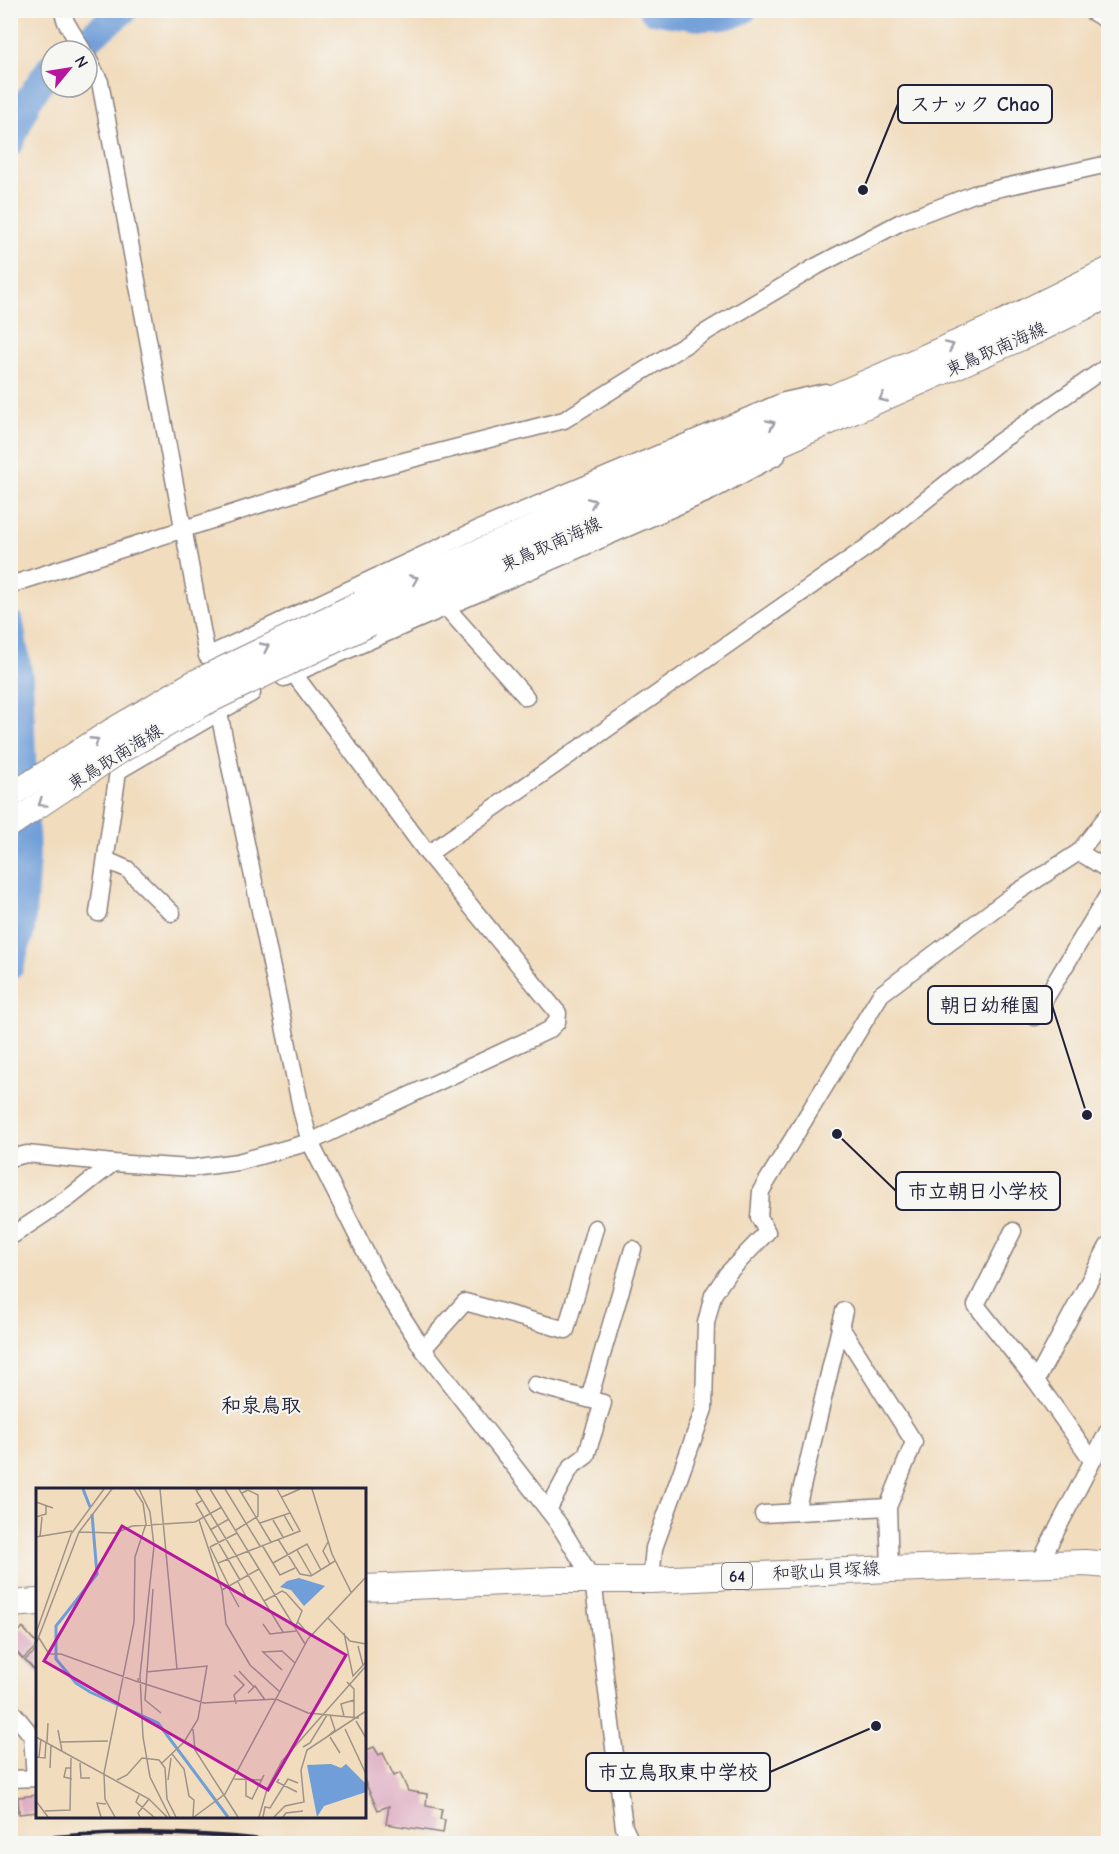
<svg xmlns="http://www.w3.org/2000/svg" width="1119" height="1854" font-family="'Comic Neue','Klee One',sans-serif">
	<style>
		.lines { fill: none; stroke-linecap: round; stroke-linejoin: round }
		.river { stroke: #6f9ed8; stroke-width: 28 }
		.building { fill: #dca7be }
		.street-casing { stroke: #8a7f7c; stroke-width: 19 }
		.secondary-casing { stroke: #8a7f7c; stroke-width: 26 }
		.primary-casing { stroke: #8a7f7c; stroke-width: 28 }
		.street { stroke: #fff; stroke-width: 16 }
		.secondary { stroke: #fff; stroke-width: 24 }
		.primary { stroke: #fff; stroke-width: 26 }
		.rail { stroke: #22223b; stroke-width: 4.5 }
		.secondary-bridge-casing { stroke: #8a7f7c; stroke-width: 26; stroke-linecap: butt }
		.secondary-bridge { stroke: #fff; stroke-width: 24 }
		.oneway { stroke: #9c9ca7 }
		.labels { text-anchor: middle; stroke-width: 4.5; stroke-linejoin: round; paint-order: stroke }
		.shield { fill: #f6f6f2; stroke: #626272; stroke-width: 1.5 }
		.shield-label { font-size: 16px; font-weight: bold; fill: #22223b }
		.street-label { font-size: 18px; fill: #22223b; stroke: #f6f6f2 }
		.neighbourhood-label { font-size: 20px; font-weight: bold; fill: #22223b; stroke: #f6f6f2 }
		.inset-river { fill: none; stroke: #6f9ed8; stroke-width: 3 }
		.inset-road { fill: none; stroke: #9e9289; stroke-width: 1.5 }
		.view { fill: #b5179e; fill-opacity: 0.15; stroke: #b5179e; stroke-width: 3 }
		.inset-edge { fill: none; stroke: #22223b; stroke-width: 3 }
		.leader { fill: none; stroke: #22223b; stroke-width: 2 }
		.callout-dot { fill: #22223b; stroke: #f6f6f2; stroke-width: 2 }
		.callout { fill: #f6f6f2; stroke: #22223b; stroke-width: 2 }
		.callout-label { font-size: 20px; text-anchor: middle; font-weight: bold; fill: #22223b }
	</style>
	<rect width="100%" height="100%" fill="#f6f6f2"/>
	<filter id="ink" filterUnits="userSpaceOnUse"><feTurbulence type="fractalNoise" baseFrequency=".0167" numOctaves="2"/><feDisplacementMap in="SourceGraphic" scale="12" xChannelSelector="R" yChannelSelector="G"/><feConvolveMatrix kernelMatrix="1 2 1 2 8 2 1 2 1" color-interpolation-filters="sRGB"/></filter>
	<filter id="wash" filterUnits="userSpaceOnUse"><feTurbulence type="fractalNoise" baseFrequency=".008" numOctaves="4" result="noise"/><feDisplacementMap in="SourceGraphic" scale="24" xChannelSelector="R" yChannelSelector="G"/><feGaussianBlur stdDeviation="1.35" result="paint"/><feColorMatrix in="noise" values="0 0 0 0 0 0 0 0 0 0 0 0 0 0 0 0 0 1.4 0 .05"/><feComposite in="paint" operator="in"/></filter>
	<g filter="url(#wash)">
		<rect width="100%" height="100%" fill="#f1dcbd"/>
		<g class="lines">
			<g class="river">
				<path d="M653 10C683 15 715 23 743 10"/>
				<path d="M72 51 124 10"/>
				<path d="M10 143 28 100 51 67"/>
				<path d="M10 624 19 678 26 856 21 930 10 966"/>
			</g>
		</g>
		<g id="blocks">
			<g class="building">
				<path d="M23 1628 38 1645 23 1659 10 1645V1638Z"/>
				<path d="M38 1649V1674L25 1660Z"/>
				<path d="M374 1747 379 1755 383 1753 394 1776 400 1773 408 1791 427 1794 426 1806 442 1809 440 1819 445 1820 443 1833 386 1824 389 1806 378 1810 364 1780V1751Z"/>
				<path d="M38 1795V1812L19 1814 18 1797Z"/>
				<path d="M10 1796H16L17 1812 10 1813Z"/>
			</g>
		</g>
	</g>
	<g filter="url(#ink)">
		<use href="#blocks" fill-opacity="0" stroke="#8a7f7c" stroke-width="1.5"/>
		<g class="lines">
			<defs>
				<g id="street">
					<path d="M62 10 66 22 83 51"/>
					<path d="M1089 10 1108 21"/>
					<path d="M87 57 100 82 207 656 474 531 784 401 825 392"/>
					<path d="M10 585 361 472 564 420 711 329 817 266 901 222 974 194 1108 164"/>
					<path d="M446 607 526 697"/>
					<path d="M284 678 710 492 777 456"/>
					<path d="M214 689 302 1113 310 1142 383 1287 423 1349 558 1523 593 1580 624 1827 632 1844"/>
					<path d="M1079 852 1108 870"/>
					<path d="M428 854 867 547 996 444 1108 366"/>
					<path d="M106 860 127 869 172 913"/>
					<path d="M98 913 118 771 252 693"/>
					<path d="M1034 1017 1108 895"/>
					<path d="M10 1158 27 1154 113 1163 192 1168 238 1162 310 1142 549 1030 557 1022 558 1013 428 854 294 674"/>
					<path d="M1013 1231 976 1305 1036 1381 1092 1460"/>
					<path d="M10 1237 70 1197 113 1163"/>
					<path d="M840 1326 914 1442 888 1507 890 1569"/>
					<path d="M423 1349 465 1302 566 1330 595 1228"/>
					<path d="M1036 1381 1108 1246"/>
					<path d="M535 1385 603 1403 586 1456 571 1467 548 1510"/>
					<path d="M589 1399 633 1249"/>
					<path d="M796 1512 844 1311"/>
					<path d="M763 1514 888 1507"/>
					<path d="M1039 1564 1108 1431"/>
					<path d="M651 1580 654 1548 704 1409 706 1323 713 1295 727 1274 767 1232 759 1217 761 1191 881 994 1013 895 1079 852 1108 815"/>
					<path d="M10 1709 32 1736 35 1778"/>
					<path d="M10 1779 38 1778"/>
				</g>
				<g id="secondary">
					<path d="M360 603 995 326 1108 270"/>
					<path d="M370 624 1035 332 1108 296"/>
				</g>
				<g id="primary">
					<path d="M364 1588 555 1580H651L890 1569 1085 1563 1108 1565"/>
					<path d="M10 1604 38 1602"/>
				</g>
			</defs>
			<use href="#street" class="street-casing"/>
			<use href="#secondary" class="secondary-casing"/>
			<use href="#primary" class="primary-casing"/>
			<use href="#street" class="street"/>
			<use href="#secondary" class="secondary"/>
			<use href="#primary" class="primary"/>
			<g class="rail">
				<path d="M10 1842C106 1829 199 1831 295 1844"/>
				<path d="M82 1844H181"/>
			</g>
			<defs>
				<g id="secondary-bridge">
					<path d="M10 796 111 731 193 683 360 603"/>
					<path d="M10 825 122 750 205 703 370 624"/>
				</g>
			</defs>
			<use href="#secondary-bridge" class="secondary-bridge-casing"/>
			<use href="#secondary-bridge" class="secondary-bridge"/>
		</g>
		<defs><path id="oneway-chevron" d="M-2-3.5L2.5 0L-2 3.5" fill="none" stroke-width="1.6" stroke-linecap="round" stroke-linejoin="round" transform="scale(1.5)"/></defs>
		<g class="oneway">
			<use href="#oneway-chevron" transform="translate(950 346) rotate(-24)"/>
			<use href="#oneway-chevron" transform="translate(883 398) rotate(156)"/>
			<use href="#oneway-chevron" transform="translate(771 424) rotate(-23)"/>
			<use href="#oneway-chevron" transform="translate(592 502) rotate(-23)"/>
			<use href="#oneway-chevron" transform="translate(414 579) rotate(-23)"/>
			<use href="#oneway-chevron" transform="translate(265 647) rotate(-25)"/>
			<use href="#oneway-chevron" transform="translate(95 741) rotate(-33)"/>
			<use href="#oneway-chevron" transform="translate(42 803) rotate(146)"/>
		</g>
	</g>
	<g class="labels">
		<rect class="shield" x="722" y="1563" width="30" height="26" rx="4.5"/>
		<g class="shield-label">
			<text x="737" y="1582">64</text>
		</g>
		<g class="street-label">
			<text transform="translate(996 349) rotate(-24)" y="6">東鳥取南海線</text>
			<text transform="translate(551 544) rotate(-24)" y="6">東鳥取南海線</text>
			<text transform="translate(115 757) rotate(-32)" y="6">東鳥取南海線</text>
			<text transform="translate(826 1571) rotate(-3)" y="6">和歌山貝塚線</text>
		</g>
		<g class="neighbourhood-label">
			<text x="261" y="1412">和泉鳥取</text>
		</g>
	</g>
	<g transform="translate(36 1488)">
		<rect width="330" height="330" fill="#f1dcbd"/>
		<path d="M263 90 289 98 268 118 255 102 244 99 251 93ZM295 276 305 280 310 276 330 296V304L288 318 281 329 271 277Z" fill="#6f9ed8"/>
		<path class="inset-river" d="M47 1 54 19M56 26 61 86 20 138V171L40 195 54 204 122 235 192 329"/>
		<path class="inset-road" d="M103 1 114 24 118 58 104 188 107 249 114 289 134 329M124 1 141 181M165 1 160 2 247 144M174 1 269 156M189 1 224 58M203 1 235 54M276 1 296 66 315 104M246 9 264 1M167 12 160 16 204 92M0 14 17 20M248 27 257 43M0 29 10 26V17M163 32 186 102 190 136 214 177 244 204M237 32 247 49M224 35 254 25M174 42 193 31M200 42 222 28V7L212 2 206 5M43 44 80 45 96 38 159 34 186 19M0 49 36 43M4 49 6 29M242 51 264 86 275 88 299 73M292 54 287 63 294 76M226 57 244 87 259 80M174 59 193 98M174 59 201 45M261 62 276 88M182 75 264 43 241 1M237 75 271 56 285 82M202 94 212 112M192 99 203 119M117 101 109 212 125 225M186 102 223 81M228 113 246 103 250 105 266 123 259 140M292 130 314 153 330 156M262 134 274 148M227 136 234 146 260 143M0 145 35 46 68 1M308 145 317 188 330 174M3 150 13 166H25L102 194V190M0 156 43 44 76 1M322 158 327 177M226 163 246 182M227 164 246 163 259 175M203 183 218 199M110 184 171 178 162 231 148 254 126 275M198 187 208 197 198 207 200 216M103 194 168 215 240 211 272 225 323 230M311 194 318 201V229M212 205 219 198 229 212M308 228 305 216 318 212M320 233 330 250M157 241 159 262 202 329M309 241 330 286M22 242 26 263M293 247 299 242 294 227M0 249 113 311 131 329M294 249 304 265M11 254 12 235M25 254 72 253M267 259 274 255 291 227M136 266 148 281 153 308 158 312 157 329M0 269 9 270 10 254M3 269 5 251M44 275 45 290H54M14 280 15 257M35 280H30L28 289 36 291M198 291 225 292M210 291V308L216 311 228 287M243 291 241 294 261 304M81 292 91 287 106 270 123 272 129 280 131 311 140 329M132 292 135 270M103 307 100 314 118 329M0 313 12 329M9 323 34 322 35 270M65 329 61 315 70 316M79 329 69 311 68 285 98 134 99 69 110 36 107 15 98 1M104 329 102 325 113 311M158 329 189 306 272 151 330 89M223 329 231 301 246 273 330 178M227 329 229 319 234 320 252 291 262 295M238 329 249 318 268 314 265 282 271 262 330 223M247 329 250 325 267 323"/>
		<path class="view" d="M86 38 310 167 232 302 8 173Z"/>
		<rect width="330" height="330" class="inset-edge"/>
	</g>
	<path class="leader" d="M863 190L898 104M1087 1115L1052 1005M837 1134L896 1191M876 1726L770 1772"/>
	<g class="callout-dot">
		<circle cx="863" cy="190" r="6"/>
		<circle cx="1087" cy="1115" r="6"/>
		<circle cx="837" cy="1134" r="6"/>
		<circle cx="876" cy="1726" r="6"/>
	</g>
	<g class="callout">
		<rect x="898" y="85" width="154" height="38" rx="6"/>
		<rect x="928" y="986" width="124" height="38" rx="6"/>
		<rect x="896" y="1172" width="164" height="38" rx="6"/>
		<rect x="586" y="1753" width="184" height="38" rx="6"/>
	</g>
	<g class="callout-label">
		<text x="975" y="111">スナック Chao</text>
		<text x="990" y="1012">朝日幼稚園</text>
		<text x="978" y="1198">市立朝日小学校</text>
		<text x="678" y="1779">市立鳥取東中学校</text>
	</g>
	<rect width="1119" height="1854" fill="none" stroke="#f6f6f2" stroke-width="36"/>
	<g transform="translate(69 69) rotate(60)"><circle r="28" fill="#f6f6f2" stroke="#a1a1a9" stroke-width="1.5"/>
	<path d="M0-4.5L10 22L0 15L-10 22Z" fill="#b5179e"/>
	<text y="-9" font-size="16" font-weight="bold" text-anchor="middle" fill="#22223b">N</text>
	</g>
</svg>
